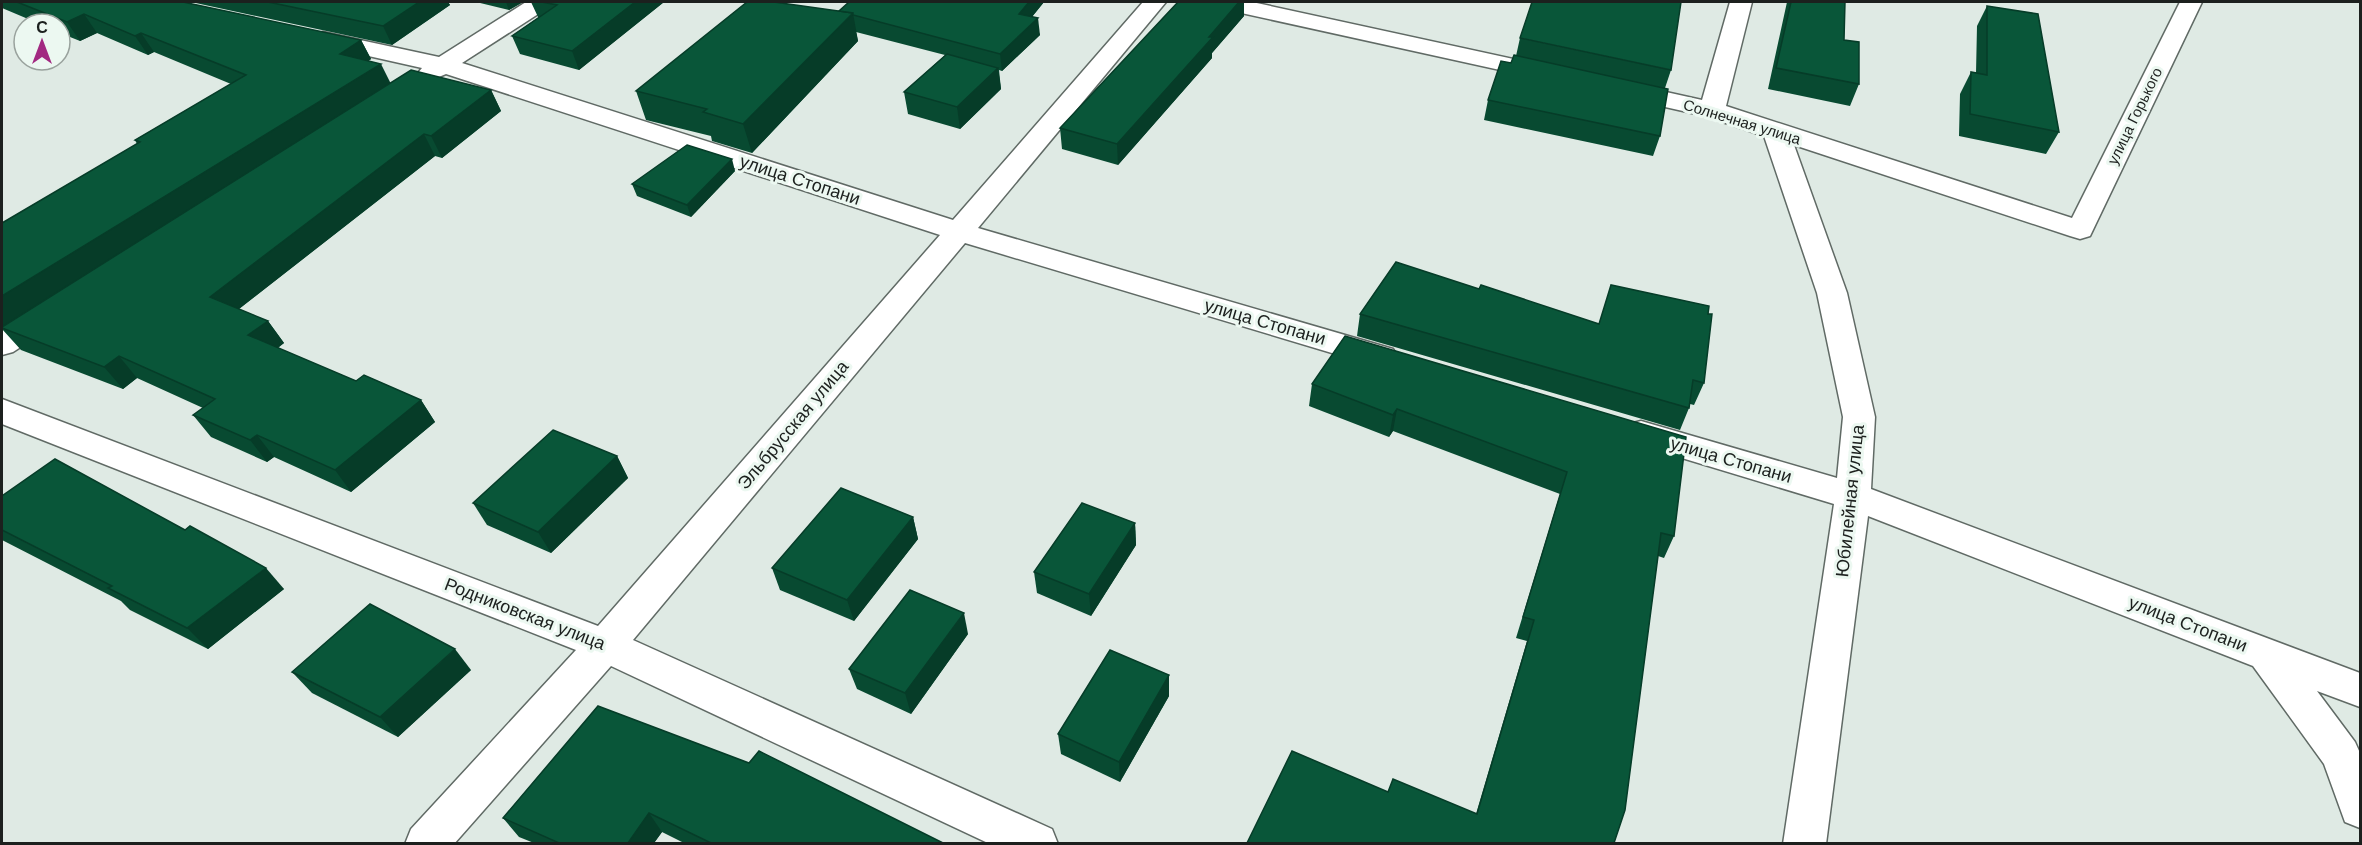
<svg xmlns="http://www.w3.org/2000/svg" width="2362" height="845" font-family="Arial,sans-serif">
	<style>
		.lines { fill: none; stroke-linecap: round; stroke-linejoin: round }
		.minor-casing { stroke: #606a65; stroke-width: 3 }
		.minor { fill: #fff; fill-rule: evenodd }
		.wall { fill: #084a31 }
		.shaded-wall { fill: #063c28 }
		.building { fill: #095639; stroke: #063c28; stroke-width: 1.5 }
		.labels { text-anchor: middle; stroke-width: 6; stroke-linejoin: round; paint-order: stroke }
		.far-street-label { font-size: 15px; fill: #1c201e; stroke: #ecf8f1 }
		.street-label { font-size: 18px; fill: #1c201e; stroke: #ecf8f1 }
	</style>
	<rect width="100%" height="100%" fill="#dfeae4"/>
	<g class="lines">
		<defs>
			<g id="minor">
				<path d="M526 2H552L549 7 462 63 953 220 1143 2H1166L978 228 1393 349 1398 357 1393 365 1382 368 965 243 633 640 1052 829 1058 844H990L611 666 454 844H405L411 829 576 650 2 424V399L598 626 940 235 446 74 429 81 420 79 417 74 422 68 315 44 311 39 315 34 323 32 439 57Z"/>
				<path d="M1212 2H1252L1545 66 1554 68 1557 73 1554 78 1545 80 1223 9 1215 7Z"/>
				<path d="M1730 2H1752L1726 106 2072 218 2180 2H2202L2090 236 2080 239 2070 236 1794 145 1847 293 1875 417 1871 489 2360 673V707L2317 691 2355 742 2360 753V828L2345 822 2324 764 2253 666 1868 516 1826 844H1783L1834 504 1629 442 1624 433 1629 424 1641 421 1837 478 1843 417 1817 293 1764 136 1705 116 1612 95 1608 90 1612 85 1621 82 1702 100Z"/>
				<path d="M48 305 59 308 63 315 59 322 13 352 2 355V330L37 308Z"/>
			</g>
		</defs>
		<use href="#minor" class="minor-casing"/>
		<use href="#minor" class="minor"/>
	</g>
	<g class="wall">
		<path d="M2 2H183L361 40 371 59 368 61 390 83 491 90 501 111 442 158 435 156 239 309 268 321 284 343 278 348 356 381 421 400 435 422 351 492 274 457 267 462 211 437 193 415 203 408 137 378 123 389 21 350 2 329V223L137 144 135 140 231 84 154 52 148 55 97 33 80 41 60 33V24H40L2 8Z"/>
		<path d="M191 2H448L450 5 392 45Z"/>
		<path d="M476 2H523L509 10Z"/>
		<path d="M531 2H664L579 70 520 54 512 36 539 17H538Z"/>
		<path d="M1044 2 1032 17 1040 35 1002 71 999 70 1001 89 960 129 908 114 904 92 945 55 856 32 858 41 752 153 712 141 711 136 646 120 636 91 839 11Z"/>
		<path d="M1178 2H1244V16L1212 53V58L1118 165 1062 149 1060 128Z"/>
		<path d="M1787 2H1845L1844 40 1859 84 1850 106 1768 89Z"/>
		<path d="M1987 6 2059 132 2046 154 1959 136 1960 94 1971 72 1976 73 1977 26Z"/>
		<path d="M1520 38 1671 70 1665 88 1660 136 1653 156 1484 120 1488 100 1516 56Z"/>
		<path d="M735 171 691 217 637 196 632 184Z"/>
		<path d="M1396 262 1704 383 1694 405 1690 404 1689 408 1680 430 1357 336 1360 314Z"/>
		<path d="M1345 336 1674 536 1664 558 1658 556 1625 810 1247 843 1388 792 1476 814 1527 641 1516 638 1560 494 1393 431 1389 437 1309 406 1312 384Z"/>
		<path d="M617 456 628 478 551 553 487 525 473 503Z"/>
		<path d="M2 496 185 530 284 589 208 649 130 610 121 601 2 540Z"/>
		<path d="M913 517 918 539 854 621 780 590 772 568Z"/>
		<path d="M1135 523 1136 545 1091 616 1037 593 1034 572Z"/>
		<path d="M968 634 911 714 857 689 849 669Z"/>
		<path d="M471 670 398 737 312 693 292 672Z"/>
		<path d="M1169 675V696L1120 782 1061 754 1058 734Z"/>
		<path d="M598 706 943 843H684L662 832 654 843H534L519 837 503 818Z"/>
	</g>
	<g class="shaded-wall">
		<path d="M419 2H448L450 5 392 45 383 26Z"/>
		<path d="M506 2H523L509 10Z"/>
		<path d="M635 2H664L579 70 572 51Z"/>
		<path d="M1029 2H1044L1021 30 1019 14Z"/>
		<path d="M1239 2H1244V16L1212 53V58L1118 165 1117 144Z"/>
		<path d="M853 13 858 41 752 153 743 124Z"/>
		<path d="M84 14 97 33 80 41 67 22Z"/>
		<path d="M1038 18 1040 35 1002 71 1000 54Z"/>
		<path d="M141 33 154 52 148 55 135 36Z"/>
		<path d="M361 40 371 59 351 74 340 54Z"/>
		<path d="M381 64 391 84 2 328V296Z"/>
		<path d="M998 68 1001 89 960 129 957 107Z"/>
		<path d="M491 90 501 111 442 158 431 136Z"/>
		<path d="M424 134 435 156 226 319 210 297Z"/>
		<path d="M732 159 735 171 691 217 687 205Z"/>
		<path d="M268 321 284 343 264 357 248 335Z"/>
		<path d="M119 356 137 378 123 389 104 367Z"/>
		<path d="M421 400 435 422 351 492 335 470Z"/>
		<path d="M1397 409 1393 431 1389 437 1393 415Z"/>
		<path d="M257 435 274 457 267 462 250 440Z"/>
		<path d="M617 456 628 478 551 553 538 532Z"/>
		<path d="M913 517 918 539 854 621 847 600Z"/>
		<path d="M1135 523 1136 545 1091 616 1089 594Z"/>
		<path d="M266 568 284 589 208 649 187 628Z"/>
		<path d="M964 613 968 634 911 714 905 693Z"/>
		<path d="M455 649 471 670 398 737 380 717Z"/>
		<path d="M1169 675V696L1120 782 1119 762Z"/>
		<path d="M649 813 662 832 654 843H628Z"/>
	</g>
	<g class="building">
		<path d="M17 2H183L361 40 340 54 381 64 2 296V223L140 142 135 140 246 75 141 33 135 36 84 14 67 22Z"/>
		<path d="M268 2H419L383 26Z"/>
		<path d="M542 2H635L572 51 512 36 557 5Z"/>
		<path d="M747 2H774L853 13 743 124 703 112 707 109 636 91Z"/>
		<path d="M849 2H1029L1019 14 1038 18 1000 54 853 15V13L839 11Z"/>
		<path d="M1178 2H1239L1209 37H1213L1117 144 1060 128Z"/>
		<path d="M1532 2H1681L1671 70 1520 38Z"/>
		<path d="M1791 2H1845L1844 40 1859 42V84L1776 68Z"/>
		<path d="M1987 6 2038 14 2059 132 1970 114 1971 72 1987 75Z"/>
		<path d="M947 54 998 68 957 107 904 92Z"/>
		<path d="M1514 55 1668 89 1660 136 1488 100 1501 61 1511 63Z"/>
		<path d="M411 70 491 90 431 136 424 134 210 297 268 321 248 335 356 381 364 375 421 400 335 470 257 435 250 440 193 415 215 399 119 356 104 367 2 328V327Z"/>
		<path d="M687 145 732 159 687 205 632 184Z"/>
		<path d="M1396 262 1479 289 1481 285 1599 324 1611 285 1709 306 1708 314H1712L1704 383 1693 380 1689 408 1360 314Z"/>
		<path d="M1345 336 1686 437 1674 536 1661 533 1625 810 1614 843H1247L1292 751 1388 792 1393 779 1477 814 1534 620 1523 617 1567 472 1397 409 1393 415 1312 384Z"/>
		<path d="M553 430 617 456 538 532 473 503Z"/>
		<path d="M55 459 185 530 190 526 266 568 187 628 108 588 112 586 2 530V496Z"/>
		<path d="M841 488 913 517 847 600 772 568Z"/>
		<path d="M1082 503 1135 523 1089 594 1034 572Z"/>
		<path d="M910 590 964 613 905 693 849 669Z"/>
		<path d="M370 604 455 649 380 717 292 672Z"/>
		<path d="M1110 650 1169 675 1119 762 1058 734Z"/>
		<path d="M598 706 749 763 759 751 943 843H711L649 813 628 843H559L503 818Z"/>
	</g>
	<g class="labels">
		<g class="far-street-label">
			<text transform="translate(2135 116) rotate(-64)" y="5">улица Горького</text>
			<text transform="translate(1742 122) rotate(17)" y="5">Солнечная улица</text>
		</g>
		<g class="street-label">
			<text transform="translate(800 180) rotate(18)" y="6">улица Стопани</text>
			<text transform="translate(1265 322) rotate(16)" y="6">улица Стопани</text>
			<text transform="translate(793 425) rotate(-50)" y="6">Эльбрусская улица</text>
			<text transform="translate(1731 460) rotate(16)" y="6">улица Стопани</text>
			<text transform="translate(1850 501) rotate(-84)" y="6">Юбилейная улица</text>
			<text transform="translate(525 614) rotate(21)" y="6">Родниковская улица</text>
			<text transform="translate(2188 624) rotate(21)" y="6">улица Стопани</text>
		</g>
	</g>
	<rect width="2362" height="845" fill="none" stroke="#1c201e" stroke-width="6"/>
	<g transform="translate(42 42)"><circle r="28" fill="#ecf8f1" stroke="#99a29d" stroke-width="1.5"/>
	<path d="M0-4.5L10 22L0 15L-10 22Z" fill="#a22981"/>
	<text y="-9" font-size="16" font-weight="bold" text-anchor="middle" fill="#1c201e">С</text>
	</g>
</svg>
